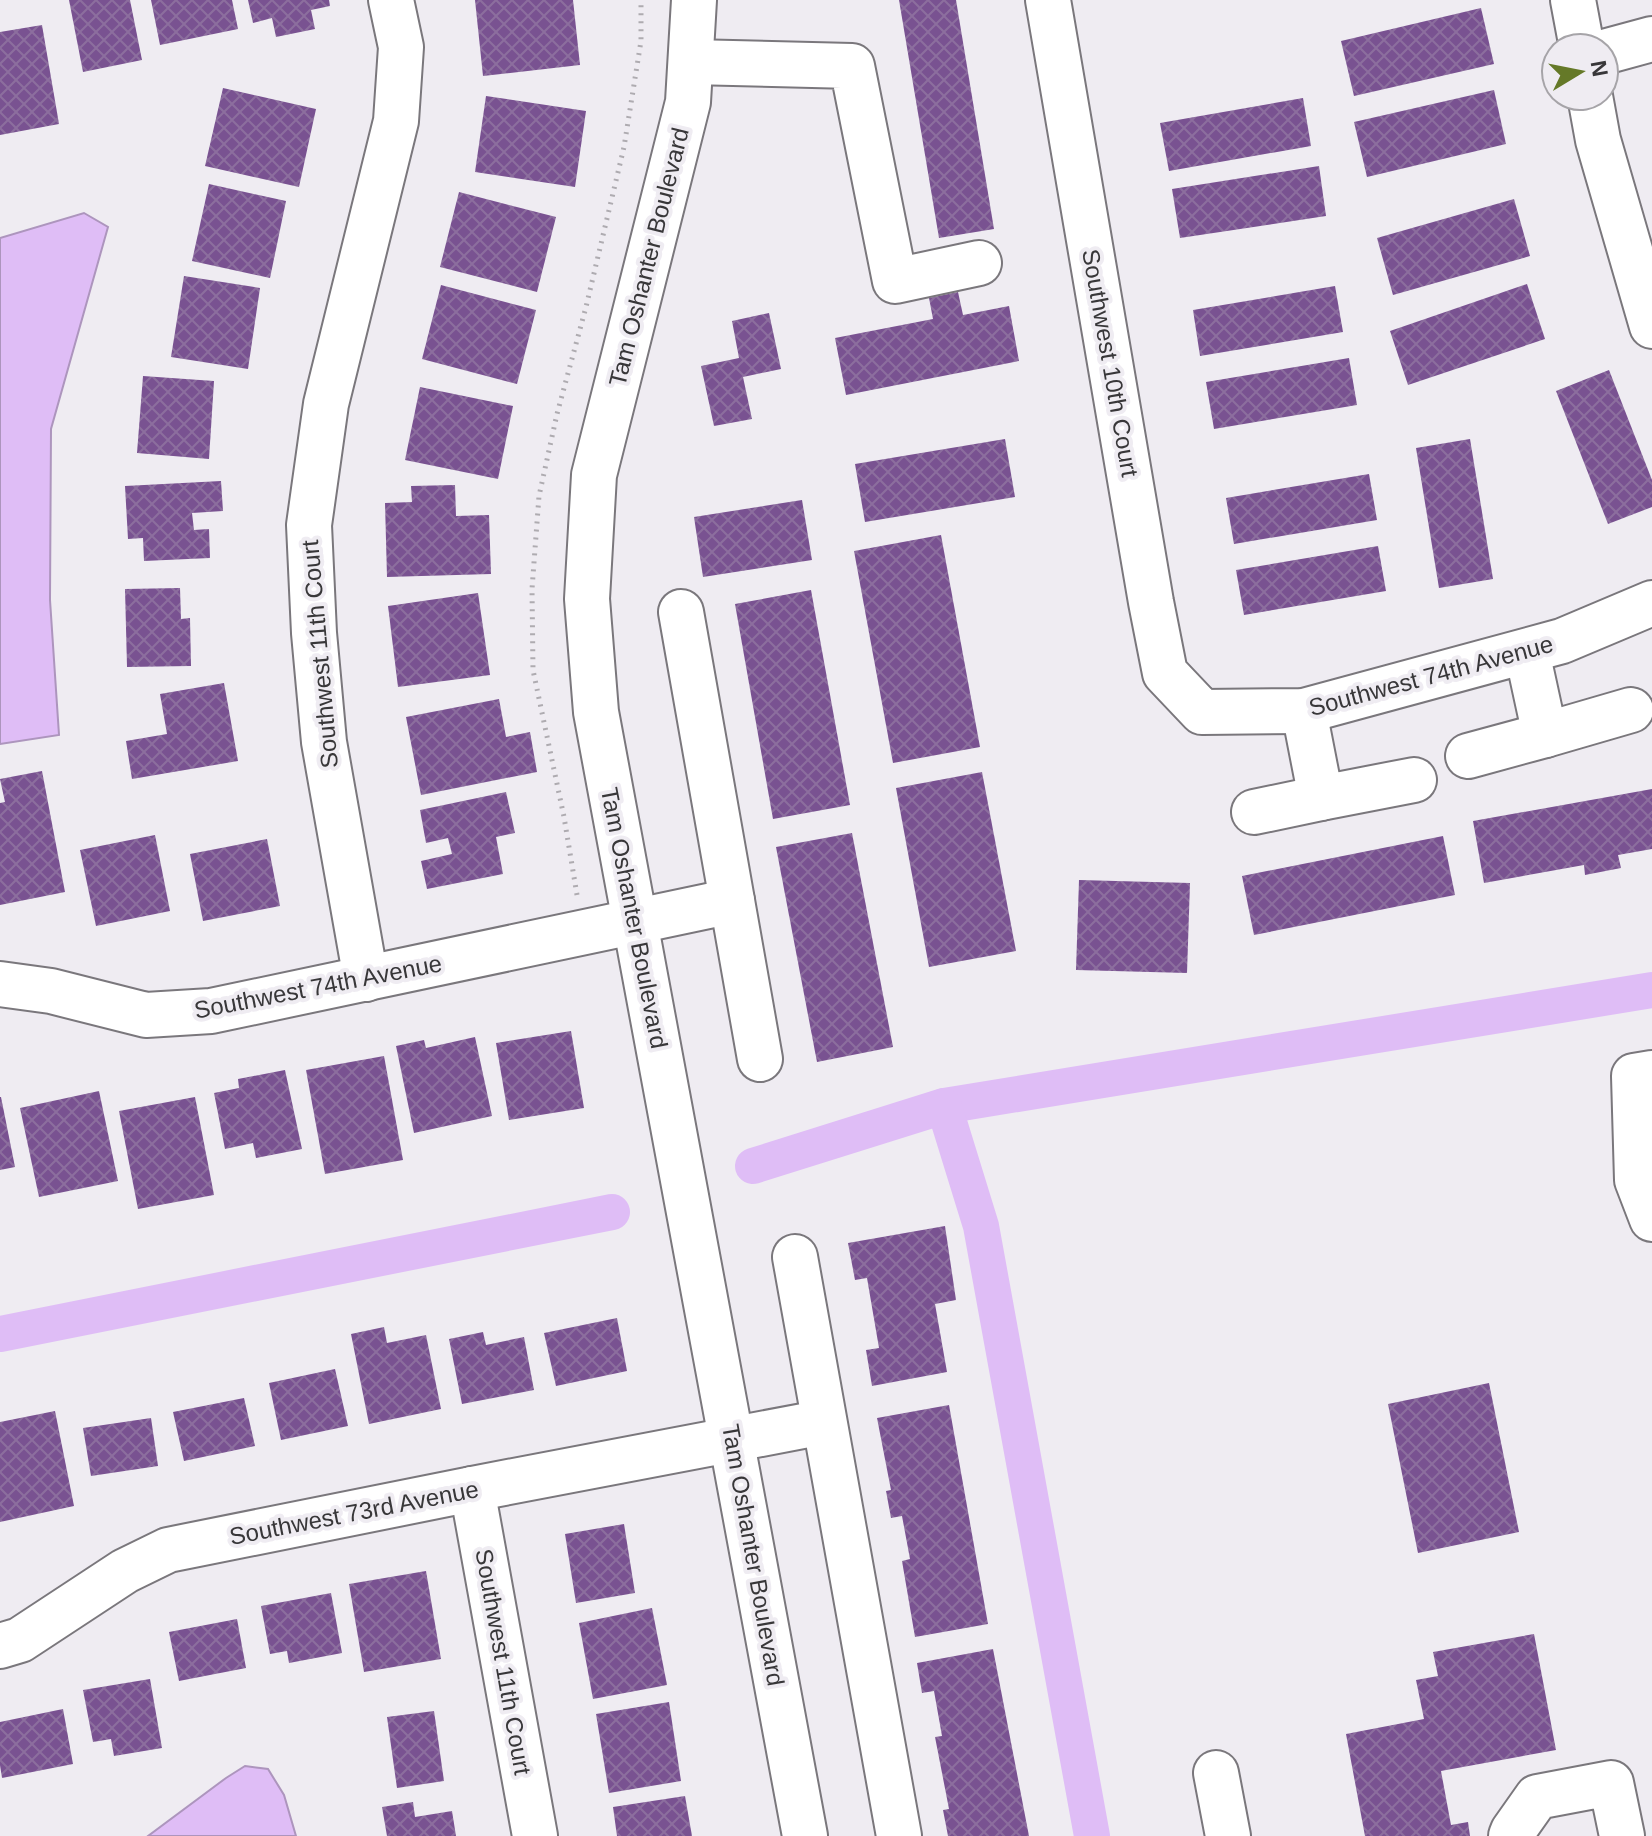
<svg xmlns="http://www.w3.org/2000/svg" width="1652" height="1836" font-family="Arial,sans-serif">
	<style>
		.water { fill: #dfbdf6; stroke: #ad95bd; stroke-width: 2 }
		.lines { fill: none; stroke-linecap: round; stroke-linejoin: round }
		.canal { stroke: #dfbdf6; stroke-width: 36 }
		.building { fill: url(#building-cross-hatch) }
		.minor-casing { stroke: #7a777c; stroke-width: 48 }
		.path { stroke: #aeabb0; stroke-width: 5; stroke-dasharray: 2 6; stroke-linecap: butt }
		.minor { stroke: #fff; stroke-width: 44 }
		.labels { text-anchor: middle; stroke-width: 8; stroke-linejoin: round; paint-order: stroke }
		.street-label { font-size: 24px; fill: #383739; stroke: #efecf2 }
	</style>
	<defs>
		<pattern id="building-cross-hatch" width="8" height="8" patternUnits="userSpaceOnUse" patternTransform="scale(2)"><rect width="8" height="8" fill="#795291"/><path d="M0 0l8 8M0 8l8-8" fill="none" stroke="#8c6e9e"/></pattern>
	</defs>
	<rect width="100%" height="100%" fill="#efecf2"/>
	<g class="water">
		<path d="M84 213 108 227 51 429 50 600 59 735 0 744V238Z"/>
		<path d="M245 1766 268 1769 284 1795 296 1836H148L226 1778Z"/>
	</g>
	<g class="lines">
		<g class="canal">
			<path d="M944 1106 1652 990"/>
			<path d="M753 1166 944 1106 981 1226 1092 1836"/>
			<path d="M0 1334 612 1212"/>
		</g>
	</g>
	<g class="building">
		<path d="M69 0H130L142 60 83 72Z"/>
		<path d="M151 0H232L238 29 160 45Z"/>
		<path d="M248 0H329L330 6 311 10 315 29 276 37 272 18 253 23Z"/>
		<path d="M475 0H573L580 65 483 76Z"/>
		<path d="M899 0H956L994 229 939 238Z"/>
		<path d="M1481 8 1494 64 1354 96 1341 41Z"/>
		<path d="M42 25 59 124 0 135V32Z"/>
		<path d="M223 88 316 109 299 187 205 166Z"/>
		<path d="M1494 90 1506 144 1367 177 1354 122Z"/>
		<path d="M486 96 586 111 575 187 475 172Z"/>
		<path d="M1303 98 1311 146 1169 171 1160 123Z"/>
		<path d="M1319 166 1326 216 1180 238 1172 189Z"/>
		<path d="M209 184 286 201 270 278 192 261Z"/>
		<path d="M459 192 556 217 537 292 440 267Z"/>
		<path d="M1514 199 1530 256 1393 295 1377 238Z"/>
		<path d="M184 276 260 288 248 369 171 357Z"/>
		<path d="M1527 284 1545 339 1408 385 1390 331Z"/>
		<path d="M441 285 536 310 517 384 422 359Z"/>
		<path d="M1335 286 1343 332 1200 356 1193 310Z"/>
		<path d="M958 292 963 315 1009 306 1019 361 846 395 835 338 933 319 929 298Z"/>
		<path d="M769 313 781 369 743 377 752 419 714 426 701 366 739 358 732 321Z"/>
		<path d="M1349 358 1357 405 1214 429 1206 382Z"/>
		<path d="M1609 370 1652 480V507L1608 524 1556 391Z"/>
		<path d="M143 376 214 381 209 459 137 453Z"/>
		<path d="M420 387 513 406 498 479 405 460Z"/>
		<path d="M1005 439 1015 497 865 522 855 464Z"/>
		<path d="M1470 439 1493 579 1439 588 1416 448Z"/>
		<path d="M1369 474 1377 520 1234 544 1226 498Z"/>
		<path d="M221 481 223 511 192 513 194 530 209 529 210 558 144 561 143 538 128 539 125 486Z"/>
		<path d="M455 485 456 516 489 515 491 574 387 577 385 503 412 502 411 486Z"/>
		<path d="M802 500 812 560 703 577 694 517Z"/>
		<path d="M941 535 980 747 893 763 854 551Z"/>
		<path d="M1378 546 1386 591 1244 615 1236 570Z"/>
		<path d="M180 588 181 619 190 618 191 666 127 667 125 589Z"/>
		<path d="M811 590 850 805 773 819 735 604Z"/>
		<path d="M478 593 490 675 398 687 388 606Z"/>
		<path d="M224 683 238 761 132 779 126 741 167 734 160 694Z"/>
		<path d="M499 699 506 737 530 732 537 772 421 795 406 717Z"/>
		<path d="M42 771 65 892 0 905V803L5 802 0 779Z"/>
		<path d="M982 772 1016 951 929 967 896 788Z"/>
		<path d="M1652 789V849L1618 855 1621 868 1585 875 1584 865 1484 883 1473 821Z"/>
		<path d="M506 792 515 833 496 837 503 874 427 889 421 861 452 854 448 838 426 843 420 810Z"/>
		<path d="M852 833 893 1047 817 1062 776 847Z"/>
		<path d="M155 835 170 911 96 926 80 850Z"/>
		<path d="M1443 836 1455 895 1254 935 1242 876Z"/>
		<path d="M267 839 280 906 203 921 190 854Z"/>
		<path d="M1079 880 1190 883 1187 973 1076 970Z"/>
		<path d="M571 1031 584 1108 509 1120 496 1043Z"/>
		<path d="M475 1037 492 1116 414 1133 396 1046 424 1040 426 1048Z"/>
		<path d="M384 1056 403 1160 325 1174 306 1070Z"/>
		<path d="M285 1070 302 1149 256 1158 253 1143 225 1149 214 1093 239 1088 238 1079Z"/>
		<path d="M99 1091 118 1181 39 1197 20 1108Z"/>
		<path d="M0 1097H1L15 1167 0 1170Z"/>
		<path d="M195 1097 214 1195 138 1209 119 1111Z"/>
		<path d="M945 1226 956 1300 935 1304 947 1372 872 1386 866 1350 879 1348 867 1278 855 1280 848 1243Z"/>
		<path d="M617 1318 627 1371 556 1386 544 1333Z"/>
		<path d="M384 1327 387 1343 426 1335 441 1409 369 1424 351 1334Z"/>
		<path d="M483 1332 486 1345 524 1337 534 1390 462 1404 449 1339Z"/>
		<path d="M335 1369 348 1426 281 1440 269 1383Z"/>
		<path d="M1489 1383 1519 1532 1418 1553 1388 1404Z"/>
		<path d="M244 1398 255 1446 184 1461 173 1412Z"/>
		<path d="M949 1405 988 1624 915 1637 902 1561 910 1559 902 1516 891 1518 886 1491 891 1490 877 1418Z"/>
		<path d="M55 1411 74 1506 0 1522V1422Z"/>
		<path d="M151 1418 158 1466 91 1476 83 1428Z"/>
		<path d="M624 1524 635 1593 576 1603 565 1534Z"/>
		<path d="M426 1571 441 1659 364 1672 349 1584Z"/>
		<path d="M331 1593 342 1653 289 1663 287 1651 270 1654 261 1606Z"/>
		<path d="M652 1608 667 1685 593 1699 579 1623Z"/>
		<path d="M237 1619 246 1668 179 1681 169 1632Z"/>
		<path d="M1534 1634 1556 1750 1441 1771 1451 1825 1468 1822 1470 1836H1365L1346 1734 1424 1719 1416 1680 1438 1676 1433 1652Z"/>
		<path d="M993 1649 1029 1836H948L943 1810 949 1809 935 1737 942 1736 934 1691 922 1693 917 1663Z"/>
		<path d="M150 1679 162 1748 114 1756 111 1739 93 1742 83 1690Z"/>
		<path d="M669 1702 681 1781 609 1793 596 1714Z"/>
		<path d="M63 1709 73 1764 2 1778 0 1765V1722Z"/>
		<path d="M434 1711 444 1781 397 1788 387 1717Z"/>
		<path d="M685 1796 692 1836H617L613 1807Z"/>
		<path d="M413 1802 415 1817 452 1811 456 1836H387L382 1807Z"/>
	</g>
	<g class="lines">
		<defs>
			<g id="minor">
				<path d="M694 0 688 102 594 475 587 599 596 712 805 1836"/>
				<path d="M1048 0 1151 602 1165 673 1202 712 1304 711 1562 641 1652 603"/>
				<path d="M1573 0 1582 48"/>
				<path d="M1604 52 1652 39"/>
				<path d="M691 62 852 66 895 281 979 263"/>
				<path d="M1590 96 1598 140 1652 326"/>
				<path d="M681 612 760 1059"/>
				<path d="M1527 652 1545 735 1631 710"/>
				<path d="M1304 711 1321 798 1414 780"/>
				<path d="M1468 756 1545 735"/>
				<path d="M1254 812 1321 798"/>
				<path d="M366 979 324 742 314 633 309 525 326 404 396 121 401 47 391 0"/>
				<path d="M0 984 51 991 146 1015 211 1011 732 901"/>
				<path d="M1652 1073 1634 1076 1637 1180 1652 1219"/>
				<path d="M795 1257 899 1836"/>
				<path d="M472 1489 535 1836"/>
				<path d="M0 1646 20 1640 125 1571 168 1550 472 1489 824 1422"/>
				<path d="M1216 1773 1228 1836"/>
				<path d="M1511 1836 1513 1831 1537 1797 1611 1783 1622 1836"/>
			</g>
		</defs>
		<use href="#minor" class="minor-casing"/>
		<path class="path" d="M577 895 564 817 533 670 532 589 539 496 557 414 586 307 624 147 641 41V0"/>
		<use href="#minor" class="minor"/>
	</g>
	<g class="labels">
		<g class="street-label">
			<text transform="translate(649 257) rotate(-76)" y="8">Tam Oshanter Boulevard</text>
			<text transform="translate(1110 363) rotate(80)" y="8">Southwest 10th Court</text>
			<text transform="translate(320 654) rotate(-95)" y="8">Southwest 11th Court</text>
			<text transform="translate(1431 676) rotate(-15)" y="8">Southwest 74th Avenue</text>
			<text transform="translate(634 918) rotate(79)" y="8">Tam Oshanter Boulevard</text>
			<text transform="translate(318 987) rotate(-11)" y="8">Southwest 74th Avenue</text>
			<text transform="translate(354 1513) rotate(-11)" y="8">Southwest 73rd Avenue</text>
			<text transform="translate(753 1555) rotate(80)" y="8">Tam Oshanter Boulevard</text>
			<text transform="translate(503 1662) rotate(80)" y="8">Southwest 11th Court</text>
		</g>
	</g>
	<g transform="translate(1580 72) rotate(80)"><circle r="38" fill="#efecf2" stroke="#a6a4a8" stroke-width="2"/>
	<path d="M0-6L14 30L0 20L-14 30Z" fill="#657928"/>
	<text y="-12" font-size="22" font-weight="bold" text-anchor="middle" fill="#383739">N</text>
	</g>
</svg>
